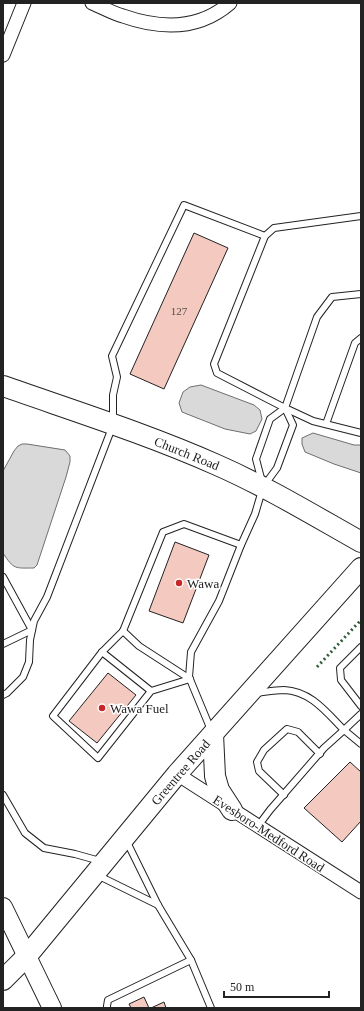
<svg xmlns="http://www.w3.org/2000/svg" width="364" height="1011" font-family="Georgia,serif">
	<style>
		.water { fill: #d9d9d9; stroke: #6f6f6f }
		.building { fill: #f3c9c0; stroke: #222 }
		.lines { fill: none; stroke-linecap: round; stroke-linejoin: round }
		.service-casing { stroke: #222; stroke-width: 8 }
		.minor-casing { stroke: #222; stroke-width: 15 }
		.secondary-casing { stroke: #222; stroke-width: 20 }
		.primary-casing { stroke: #222; stroke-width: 22 }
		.service { stroke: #fff; stroke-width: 6 }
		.minor { stroke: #fff; stroke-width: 13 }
		.secondary { stroke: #fff; stroke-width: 18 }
		.primary { stroke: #fff; stroke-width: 20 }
		.hedge { stroke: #2f5e38; stroke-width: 3; stroke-dasharray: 2 3; stroke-linecap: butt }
		.poi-dot { fill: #c62828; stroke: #fff; stroke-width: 1.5 }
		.labels { text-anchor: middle; stroke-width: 3; stroke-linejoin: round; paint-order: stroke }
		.number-label { font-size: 11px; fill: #564c4a }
		.street-label { font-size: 13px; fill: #222; stroke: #fff }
		.poi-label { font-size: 13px; fill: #222; stroke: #fff; text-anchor: start }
	</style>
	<rect width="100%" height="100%" fill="#fff"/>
	<g class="water">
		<path d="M201 385 254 405 260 410 262 419 256 431 250 434 225 429 182 412 179 403 183 392 190 387Z"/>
		<path d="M313 433 354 445H361V473L334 464 305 452 302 444V438Z"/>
		<path d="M22 444H27L65 450 70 456V462L66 477 37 565 34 568C15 568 14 570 3 553V471L14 451 18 446Z"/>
	</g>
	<g class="building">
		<path d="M194 233 228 248 164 389 130 374Z"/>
		<path d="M175 542 209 555 183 623 149 611Z"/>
		<path d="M108 673 136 695 97 743 69 721Z"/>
		<path d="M350 762 361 772V821L342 842 304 808Z"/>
		<path d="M144 997 149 1008H131L129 1004Z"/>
		<path d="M164 1002 166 1008H151Z"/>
	</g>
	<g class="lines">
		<defs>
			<g id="service">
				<path d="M361 216 274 228 265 236 214 364 217 373 285 408 313 421 361 433"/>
				<path d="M326 424 355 343 361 338"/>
				<path d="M262 482 256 459 270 419 285 408 317 317 332 297 361 294"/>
				<path d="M3 577 32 630 3 644"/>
				<path d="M361 647 340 668 341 680 361 706"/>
				<path d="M102 652 123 631"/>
				<path d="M190 679 139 646 123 631 163 532 184 524 241 545"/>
				<path d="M151 691 102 652 53 716 98 758 151 691 190 679"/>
				<path d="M256 693C265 692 275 690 284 690 311 691 327 713 344 730L361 714"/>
				<path d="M3 695 7 693 23 677 29 662 30 640 34 621 47 597 113 425V395L117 377 112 356 184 205 265 236"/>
				<path d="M211 730 189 677 191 652 219 601 241 545 255 514 263 487 277 468 293 425 285 408"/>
				<path d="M3 795 25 833 44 848 75 854 100 861"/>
				<path d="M284 795 259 771 257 762 264 750 287 729 298 732 320 754"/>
				<path d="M258 826 270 810 324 748 344 730 361 744"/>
				<path d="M97 875 158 905"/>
				<path d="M191 960 211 1008"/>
				<path d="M107 1008V1006L108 1000 191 960 158 905 126 840"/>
			</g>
			<g id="minor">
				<path d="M92 3C102 7 112 13 123 16 160 29 199 30 230 3"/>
				<path d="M3 55 24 3"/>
				<path d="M177 774 361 892"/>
			</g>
			<path id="secondary" d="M3 907 52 1008"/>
			<g id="primary">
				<path d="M3 386C74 411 147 434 217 465 267 487 313 515 361 542"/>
				<path d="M213 734 215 776 219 790 232 810"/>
				<path d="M3 980 27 956 177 774 361 568"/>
			</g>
		</defs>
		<use href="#service" class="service-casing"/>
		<use href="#minor" class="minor-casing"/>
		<use href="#secondary" class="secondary-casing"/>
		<use href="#primary" class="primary-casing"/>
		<use href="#service" class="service"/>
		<use href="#minor" class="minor"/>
		<use href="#secondary" class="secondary"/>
		<use href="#primary" class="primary"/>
		<path class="hedge" d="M317 667 361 620"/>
	</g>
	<g class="poi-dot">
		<circle cx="179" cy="583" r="4"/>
		<circle cx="102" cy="708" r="4"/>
	</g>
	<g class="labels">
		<g class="number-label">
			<text x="179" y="315">127</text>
		</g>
		<g class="street-label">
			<text transform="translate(187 453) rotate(22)" y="5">Church Road</text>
			<text transform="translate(180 772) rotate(-49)" y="5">Greentree Road</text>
			<text transform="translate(269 833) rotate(33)" y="5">Evesboro-Medford Road</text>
		</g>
		<g class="poi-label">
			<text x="187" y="588">Wawa</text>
			<text x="110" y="713">Wawa Fuel</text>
		</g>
	</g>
	<rect width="364" height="1011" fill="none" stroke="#222222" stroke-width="8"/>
	<path d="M224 991v6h105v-6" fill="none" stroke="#222222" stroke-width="2"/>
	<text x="230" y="991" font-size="12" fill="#222222" stroke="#ffffff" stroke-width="3" paint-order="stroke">50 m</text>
</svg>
